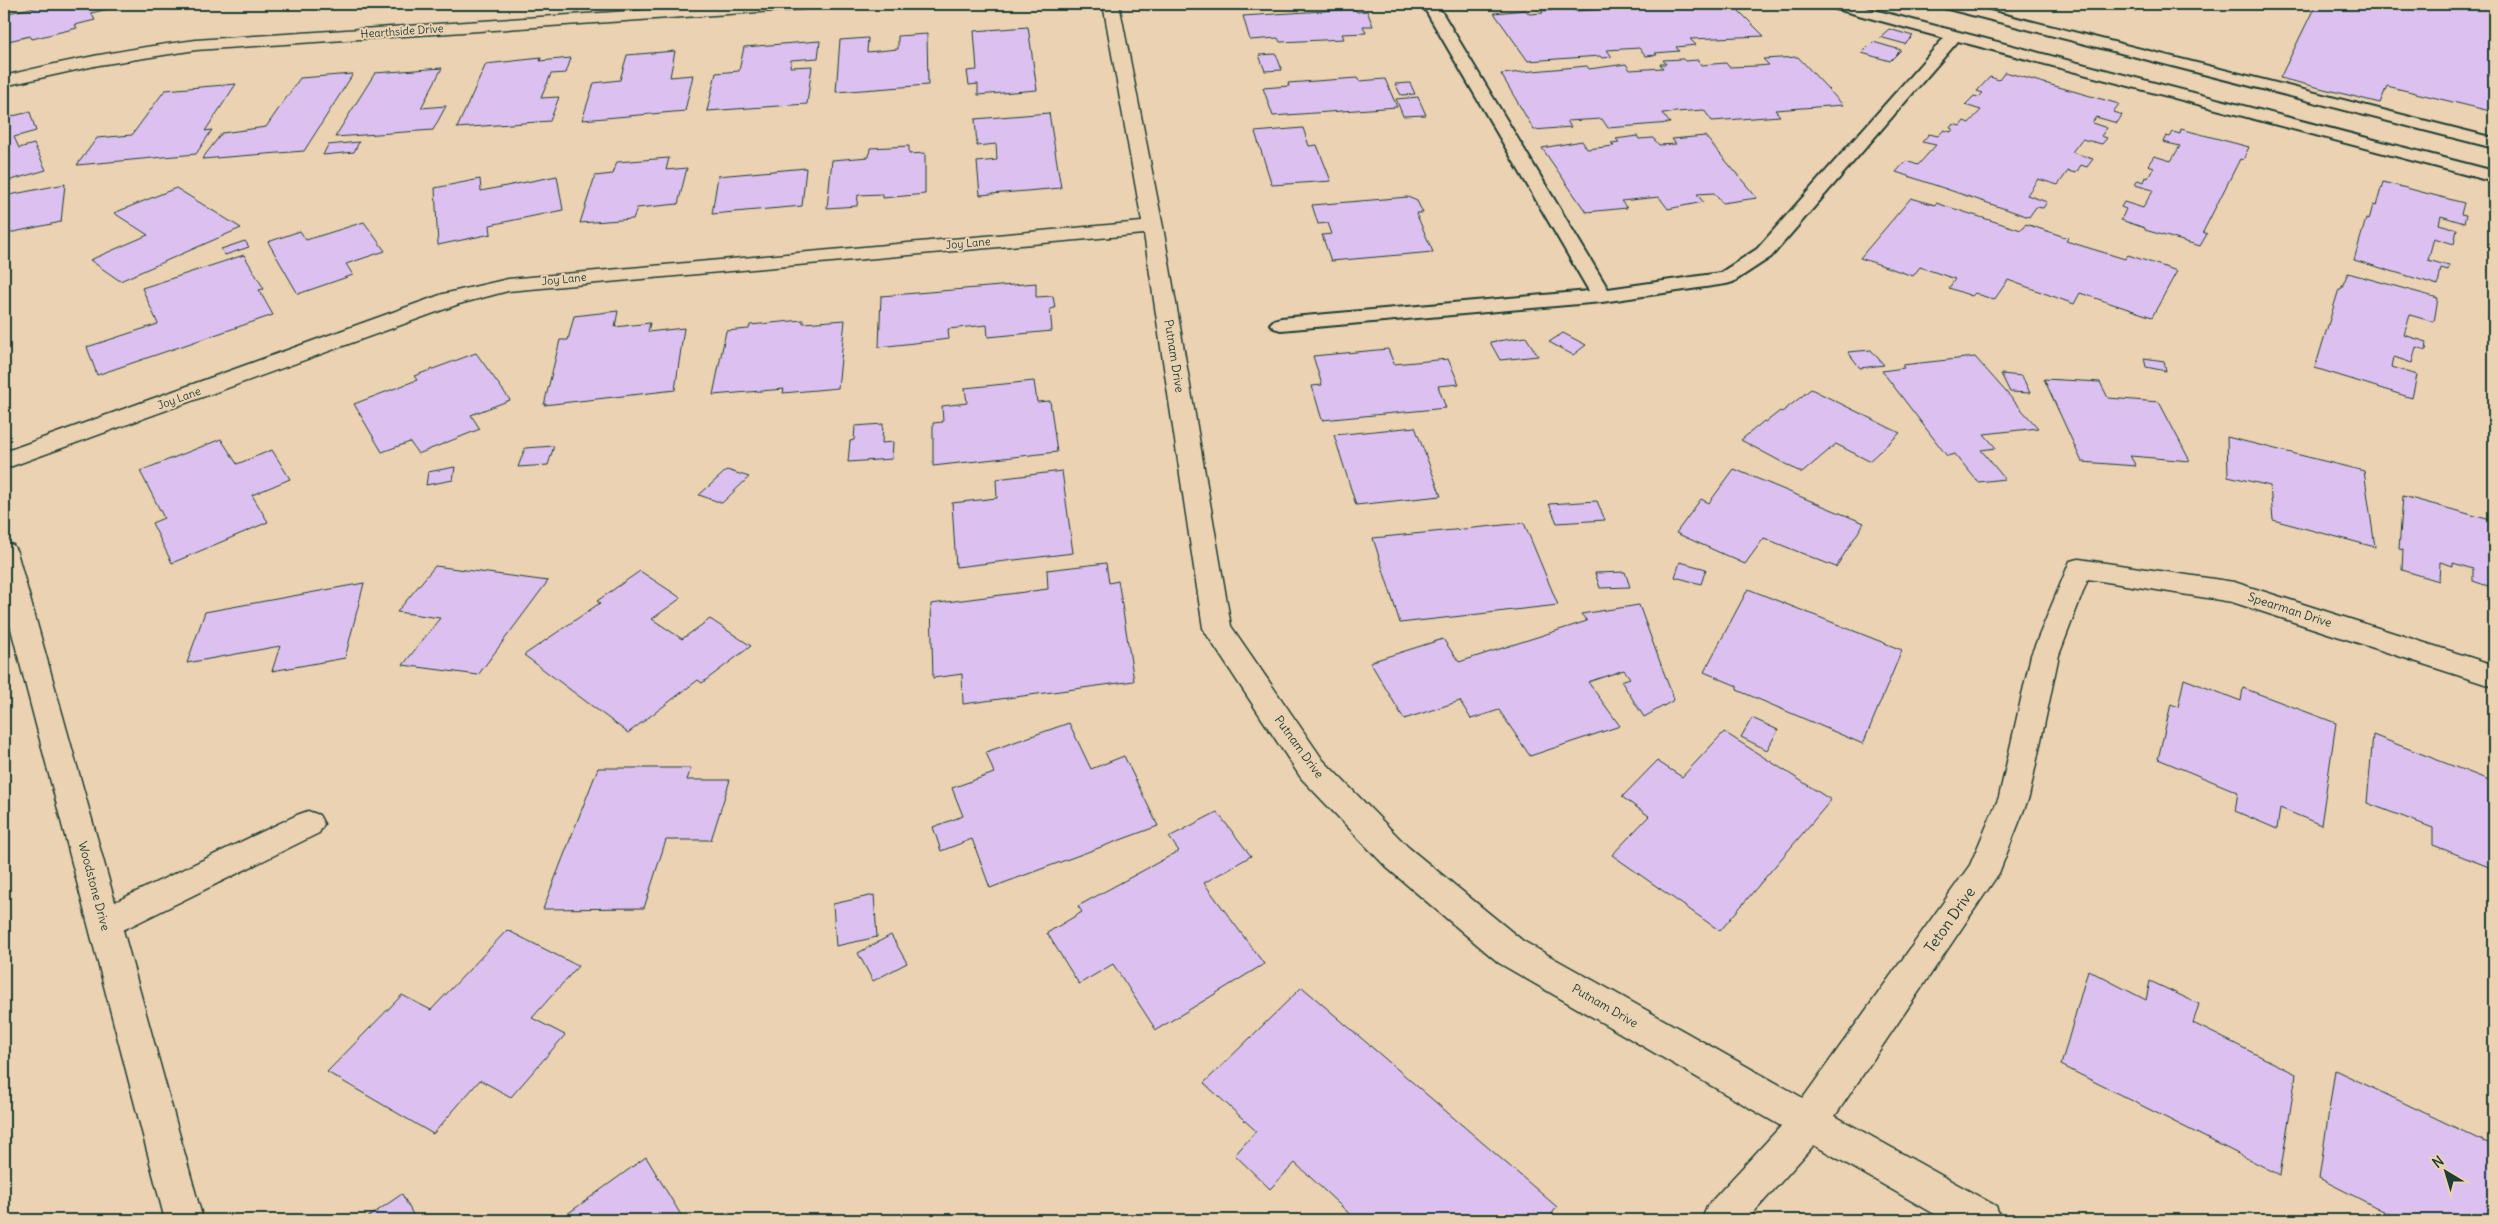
<svg xmlns="http://www.w3.org/2000/svg" width="2498" height="1224" font-family="Delius,sans-serif">
	<style>
		.building { fill: #dcc1f0; stroke: #1f3d34 }
		.lines { fill: none; stroke-linecap: round; stroke-linejoin: round }
		.lane-casing { stroke: #1f3d34; stroke-width: 4 }
		.street-casing { stroke: #1f3d34; stroke-width: 3 }
		.lane { fill: #ead2b2; fill-rule: evenodd }
		.street { fill: #ead2b2; fill-rule: evenodd }
		.labels { text-anchor: middle; stroke-width: 4; stroke-linejoin: round; paint-order: stroke }
		.far-street-label { font-size: 11px; fill: #1f3d34; stroke: #ead2b2 }
		.street-label { font-size: 12px; fill: #1f3d34; stroke: #ead2b2 }
		.near-street-label { font-size: 15px; fill: #1f3d34; stroke: #ead2b2 }
	</style>
	<rect width="100%" height="100%" fill="#ead2b2"/>
	<filter id="ink" filterUnits="userSpaceOnUse"><feTurbulence type="fractalNoise" baseFrequency=".02" numOctaves="2"/><feDisplacementMap in="SourceGraphic" scale="10" xChannelSelector="R" yChannelSelector="G"/><feConvolveMatrix kernelMatrix="1 2 1 2 8 2 1 2 1" color-interpolation-filters="sRGB"/></filter>
	<g filter="url(#ink)">
		<g class="building">
			<path d="M50 4H110L112 8 91 13 95 20 75 25 77 28 32 39 30 36 4 42V14Z"/>
			<path d="M1457 4H1497L1499 6 1478 7 1476 4 1459 6Z"/>
			<path d="M1602 4H1623L1626 7 1634 6 1632 4H1732L1764 36 1690 39 1696 45 1676 47 1679 51 1655 53 1657 55 1646 56 1639 48 1607 50 1612 57 1602 58 1600 56 1528 61 1494 13 1526 10 1529 14 1543 13 1541 11 1553 10 1551 7H1561L1563 9 1572 8 1575 11 1606 9Z"/>
			<path d="M2106 4H2141L2135 11Z"/>
			<path d="M2316 4H2494V112L2387 86 2380 103 2280 78Z"/>
			<path d="M1355 9 1357 12 1367 11 1373 26H1363L1366 33 1342 34 1344 39 1280 42 1278 38 1250 40 1243 16Z"/>
			<path d="M1028 27 1037 90 978 95V84L969 85 967 71 977 70 974 31Z"/>
			<path d="M1889 29 1913 36 1905 44 1880 37Z"/>
			<path d="M927 34 928 85 836 92 840 40 868 38 867 52 898 49V36Z"/>
			<path d="M820 41 818 58 791 60 790 67 812 66 807 104 707 111 716 73 739 71 744 47Z"/>
			<path d="M1873 42 1901 50 1890 61 1862 53Z"/>
			<path d="M675 51 670 77 693 75 685 111 582 120 594 83 620 80 627 55Z"/>
			<path d="M1276 54 1282 70 1265 71 1259 55Z"/>
			<path d="M1798 57 1843 105 1775 110 1780 116 1712 121 1704 110 1662 113 1670 123 1608 128 1602 119 1567 121 1571 127 1534 130 1501 74 1587 66 1589 69 1626 64 1630 70 1663 68 1660 64H1666L1663 60 1683 59 1685 61 1698 60 1701 65 1726 63 1729 67 1757 66 1769 65 1763 59Z"/>
			<path d="M541 58 540 61 571 58 566 73 551 74 541 98 559 97 550 121 457 128 486 64Z"/>
			<path d="M442 68 421 108 446 106 433 130 335 137 375 73Z"/>
			<path d="M2005 72 2119 104 2113 112 2122 115 2117 123 2096 117 2092 123 2107 128 2101 136 2107 138 2102 144 2082 139 2072 152 2093 159 2087 167 2081 165 2076 173 2068 171 2058 185 2038 179 2027 195 2047 202 2043 208 2036 207 2029 217 1896 172 1906 161 1918 165 1936 145 1922 142 1929 134 1938 136 1944 130 1951 132 1953 129 1950 128 1953 124 1960 126 1964 121 1969 123 1981 110 1965 105 1974 96 1979 97 1983 93 1977 91 1990 77 1999 80Z"/>
			<path d="M353 74 304 151 202 159 222 133 266 127 300 78Z"/>
			<path d="M1357 78 1359 81 1385 79 1397 107 1273 116 1263 88 1289 86 1288 83Z"/>
			<path d="M1410 83 1415 94 1401 95 1395 84Z"/>
			<path d="M236 84 205 131 212 130 196 154 77 165 97 138 132 135 165 90Z"/>
			<path d="M1418 97 1426 115 1403 116 1396 99Z"/>
			<path d="M30 112 36 131 14 137 19 148 34 144 46 170 4 182V118Z"/>
			<path d="M1049 113 1061 188 980 195 977 162 997 160 996 144 977 146 975 119Z"/>
			<path d="M1303 128 1309 146 1317 145 1331 181 1272 185 1255 132Z"/>
			<path d="M2181 129 2249 147 2243 160 2240 159 2203 232 2207 234 2200 246 2145 230V228L2121 220 2126 209 2121 207 2124 202 2143 208 2153 190 2135 185 2138 180 2143 182 2145 177 2148 178 2154 167 2148 165 2154 156 2171 161 2180 146 2163 142 2166 136 2170 137 2173 132 2180 134Z"/>
			<path d="M1637 136 1639 139 1653 138 1659 145 1676 144 1672 139 1705 136 1757 198 1722 203 1714 193 1697 194 1703 202 1668 209 1659 197 1621 201 1627 208 1586 212 1542 148 1582 141 1587 149 1614 146 1611 143 1619 142 1616 139Z"/>
			<path d="M359 142 354 152 323 155 328 145Z"/>
			<path d="M909 146V154L925 153V194L883 198V194L858 195 857 206 827 208 832 160 869 157 870 148Z"/>
			<path d="M669 158 666 170 687 168 678 204 637 208 633 219 580 223 595 176 613 174 617 162Z"/>
			<path d="M806 168 802 206 712 214 718 176Z"/>
			<path d="M557 176 563 210 490 225 491 234 438 245 435 188 480 179 481 191Z"/>
			<path d="M2383 182 2464 203 2461 214 2466 215 2464 223 2441 216 2439 224 2457 229 2454 244 2434 238 2428 260 2449 266 2448 270 2441 268 2438 285 2354 260 2366 219 2369 220 2373 205 2376 206Z"/>
			<path d="M65 184 61 222 4 234V196Z"/>
			<path d="M176 188 241 228 120 281 90 260 148 235 114 213Z"/>
			<path d="M1408 197 1417 201 1423 213H1416L1433 252 1331 261 1322 235 1332 234 1328 223 1318 224 1312 205Z"/>
			<path d="M1911 198 1935 205 1936 203 2021 230 2026 224 2068 238 2066 241 2125 259 2128 255 2177 271 2152 317 2080 293 2074 304 2008 280 1994 300 1975 293 1972 296 1949 288 1955 279 1920 267 1913 276 1860 258Z"/>
			<path d="M364 222 385 251 346 264 353 275 298 294 268 242 300 231 306 240Z"/>
			<path d="M245 241 249 247 225 255 221 249Z"/>
			<path d="M244 255 264 289 259 290 273 315 97 375 87 347 158 324 142 288Z"/>
			<path d="M2348 273 2438 298 2434 322 2410 315 2404 335 2427 342 2426 350 2416 347 2412 363 2394 357 2392 367 2417 375 2412 398 2315 368 2339 289H2341Z"/>
			<path d="M1036 283V297L1053 296 1055 308 1050 309 1052 331 988 337 987 325 948 329 949 339 879 347 881 296Z"/>
			<path d="M618 311 615 327 650 323 648 332 684 328 675 390 544 405 560 340H568L574 316Z"/>
			<path d="M803 320V323L845 320 838 388 783 393 784 389 713 395 726 331 749 329 750 325Z"/>
			<path d="M1563 333 1586 345 1573 355 1549 342Z"/>
			<path d="M1526 337 1538 356 1500 360 1490 342Z"/>
			<path d="M1388 349 1394 364 1448 359 1459 384 1438 386 1446 408 1322 420 1312 386 1322 385 1313 356Z"/>
			<path d="M1871 350 1884 365 1860 368 1848 352Z"/>
			<path d="M476 353 510 400 471 415 480 429 418 454 410 442 382 452 354 404 417 380 414 376Z"/>
			<path d="M1975 357 2038 428 1984 434 1996 448 1981 450 2005 479 1978 482 1955 454 1947 456 1882 371 1904 368 1902 365Z"/>
			<path d="M2144 358 2164 361 2166 371 2146 367Z"/>
			<path d="M2001 374 2022 376 2030 393 2010 392Z"/>
			<path d="M2044 379 2100 382 2108 398 2159 402 2190 461 2130 456 2136 466 2082 462Z"/>
			<path d="M1034 381 1037 402 1050 401 1057 452 933 466V423L943 422 942 406 967 403 965 388Z"/>
			<path d="M1811 389 1900 433 1869 461 1836 444 1802 473 1741 440 1764 421 1766 422 1780 411 1782 412Z"/>
			<path d="M883 424 882 443 893 442 892 459 848 462 850 441 854 440 855 426Z"/>
			<path d="M1415 427 1441 496 1356 505 1334 435Z"/>
			<path d="M2227 437 2364 471 2375 547 2273 520 2270 486 2228 476Z"/>
			<path d="M221 439 237 464 272 450 290 479 252 495 268 522 172 563 152 523 164 518 140 471Z"/>
			<path d="M554 446 548 465 518 467 525 448Z"/>
			<path d="M455 467 453 480 426 485 428 472Z"/>
			<path d="M1734 469 1864 523 1836 567 1764 538 1745 564 1676 533 1701 499 1709 503Z"/>
			<path d="M727 470 749 477 722 503 699 495Z"/>
			<path d="M1062 471 1073 553 956 567 952 503 997 498 996 479Z"/>
			<path d="M2403 496 2494 521V588L2473 581V569L2453 563V566L2440 562 2439 581 2402 570 2403 550 2399 549Z"/>
			<path d="M1597 501 1605 520 1557 523 1549 504Z"/>
			<path d="M1524 523 1558 605 1400 623 1373 538Z"/>
			<path d="M1680 562 1706 569 1701 584 1675 577Z"/>
			<path d="M1106 563 1109 583 1118 581 1119 586 1134 681 963 704 962 674 933 678 931 604 1048 589 1047 570Z"/>
			<path d="M435 566 548 581 478 675 403 665 440 618 397 612Z"/>
			<path d="M640 571 681 598 652 619 682 639 710 619 751 646 702 683 698 680 628 733 524 655 600 603 597 601Z"/>
			<path d="M1625 572 1630 587 1600 588 1595 573Z"/>
			<path d="M364 583 345 658 272 671 280 646 187 663 205 612Z"/>
			<path d="M1748 589 1902 650 1863 744 1737 690V686L1704 672Z"/>
			<path d="M1639 605 1674 700 1644 717 1621 681 1630 678 1624 670 1588 682 1620 726 1530 756 1499 710 1471 719 1460 701 1404 719 1370 662 1443 639 1459 662 1587 621 1581 614Z"/>
			<path d="M2184 679 2241 701 2243 688 2336 723 2321 825 2280 808 2277 829 2235 811 2238 792 2158 759 2171 704 2178 707Z"/>
			<path d="M1752 718 1778 730 1767 750 1741 737Z"/>
			<path d="M1069 723 1091 769 1124 756 1158 826 990 888 972 839 941 851 933 827 963 816 952 788 994 773 986 752Z"/>
			<path d="M1724 732 1831 800 1720 931 1612 855 1649 816 1622 797 1657 761 1682 777Z"/>
			<path d="M2373 735 2494 782V869L2433 845V828L2367 803Z"/>
			<path d="M598 768H691L687 780H730L711 840H666L644 908 543 909Z"/>
			<path d="M1217 812 1251 856 1204 883 1264 964 1156 1030 1113 964 1079 984 1047 933 1082 912 1078 906 1179 851 1169 837Z"/>
			<path d="M874 895 877 937 836 946 833 904Z"/>
			<path d="M507 930 578 966 532 1018 565 1035 511 1097 480 1080 433 1134 327 1072 402 995 431 1010Z"/>
			<path d="M891 935 907 963 873 981 858 953Z"/>
			<path d="M2088 970 2146 1000 2150 981 2199 1004 2193 1023 2296 1074 2280 1175 2061 1065Z"/>
			<path d="M1302 987 1557 1207 1547 1220H1356L1295 1163 1270 1189 1235 1155 1256 1131 1204 1083Z"/>
			<path d="M2335 1070 2494 1146V1220H2401L2319 1178Z"/>
			<path d="M646 1157 684 1220H559Z"/>
			<path d="M402 1194 416 1220H364Z"/>
		</g>
		<g class="lines">
			<defs>
				<g id="lane">
					<path d="M1422 4H1437L1608 289 1720 273 1757 249 1944 38 1829 7 1827 4H1851L2494 171V182L1958 41 1771 257 1733 282 1726 284 1602 302 1281 330 1274 328 1270 324 1274 320 1281 318 1589 291Z"/>
					<path d="M1938 4H1962L2494 138V148L1940 7Z"/>
				</g>
				<g id="street">
					<path d="M736 4H812L804 9 196 50 99 65 4 86V76C67 60 131 48 196 40Z"/>
					<path d="M1103 4H1119L1163 227 1231 626 1323 760 1408 847 1523 941 1803 1098 1970 865 1999 797 2031 655 2070 561 2079 559 2234 582 2494 665V687L2232 602 2088 579 2059 655 2029 797 1999 873 1835 1116 1996 1206 2001 1220H1945L1814 1145 1747 1220H1702L1707 1206 1781 1126 1499 963 1386 867 1301 778 1207 635 1203 628 1144 234 508 291 459 304 4 469V452L443 294 508 279 1142 222Z"/>
					<path d="M4 543 13 545 17 552 115 902 297 815 308 811 319 815 324 824 319 833 123 930 203 1220H165L4 602Z"/>
				</g>
			</defs>
			<use href="#lane" class="lane-casing"/>
			<use href="#street" class="street-casing"/>
			<use href="#lane" class="lane"/>
			<use href="#street" class="street"/>
		</g>
	</g>
	<g class="labels">
		<g class="far-street-label">
			<text transform="translate(402 31) rotate(-4)" y="4">Hearthside Drive</text>
			<text transform="translate(968 243) rotate(-5)" y="4">Joy Lane</text>
			<text transform="translate(564 279) rotate(-6)" y="4">Joy Lane</text>
			<text transform="translate(179 398) rotate(-20)" y="4">Joy Lane</text>
		</g>
		<g class="street-label">
			<text transform="translate(1174 356) rotate(81)" y="4">Putnam Drive</text>
			<text transform="translate(2290 610) rotate(18)" y="4">Spearman Drive</text>
			<text transform="translate(1299 747) rotate(54)" y="4">Putnam Drive</text>
			<text transform="translate(94 886) rotate(75)" y="4">Woodstone Drive</text>
			<text transform="translate(1605 1006) rotate(30)" y="4">Putnam Drive</text>
		</g>
		<g class="near-street-label">
			<text transform="translate(1950 920) rotate(-55)" y="5">Teton Drive</text>
		</g>
	</g>
	<rect width="2498" height="1224" fill="none" stroke="#ead2b2" stroke-width="20"/>
	<rect x="10" y="10" width="2478" height="1204" fill="none" stroke="#1f3d34" stroke-width="2" filter="url(#ink)"/>
	<g transform="translate(2446 1172) rotate(322)" stroke="#ead2b2" stroke-width="4" paint-order="stroke">
	<path d="M0-4L9 19L0 12L-9 19Z" fill="#1f3d34"/>
	<text y="-8" font-size="14" font-weight="bold" text-anchor="middle" fill="#1f3d34">N</text>
	</g>
</svg>
